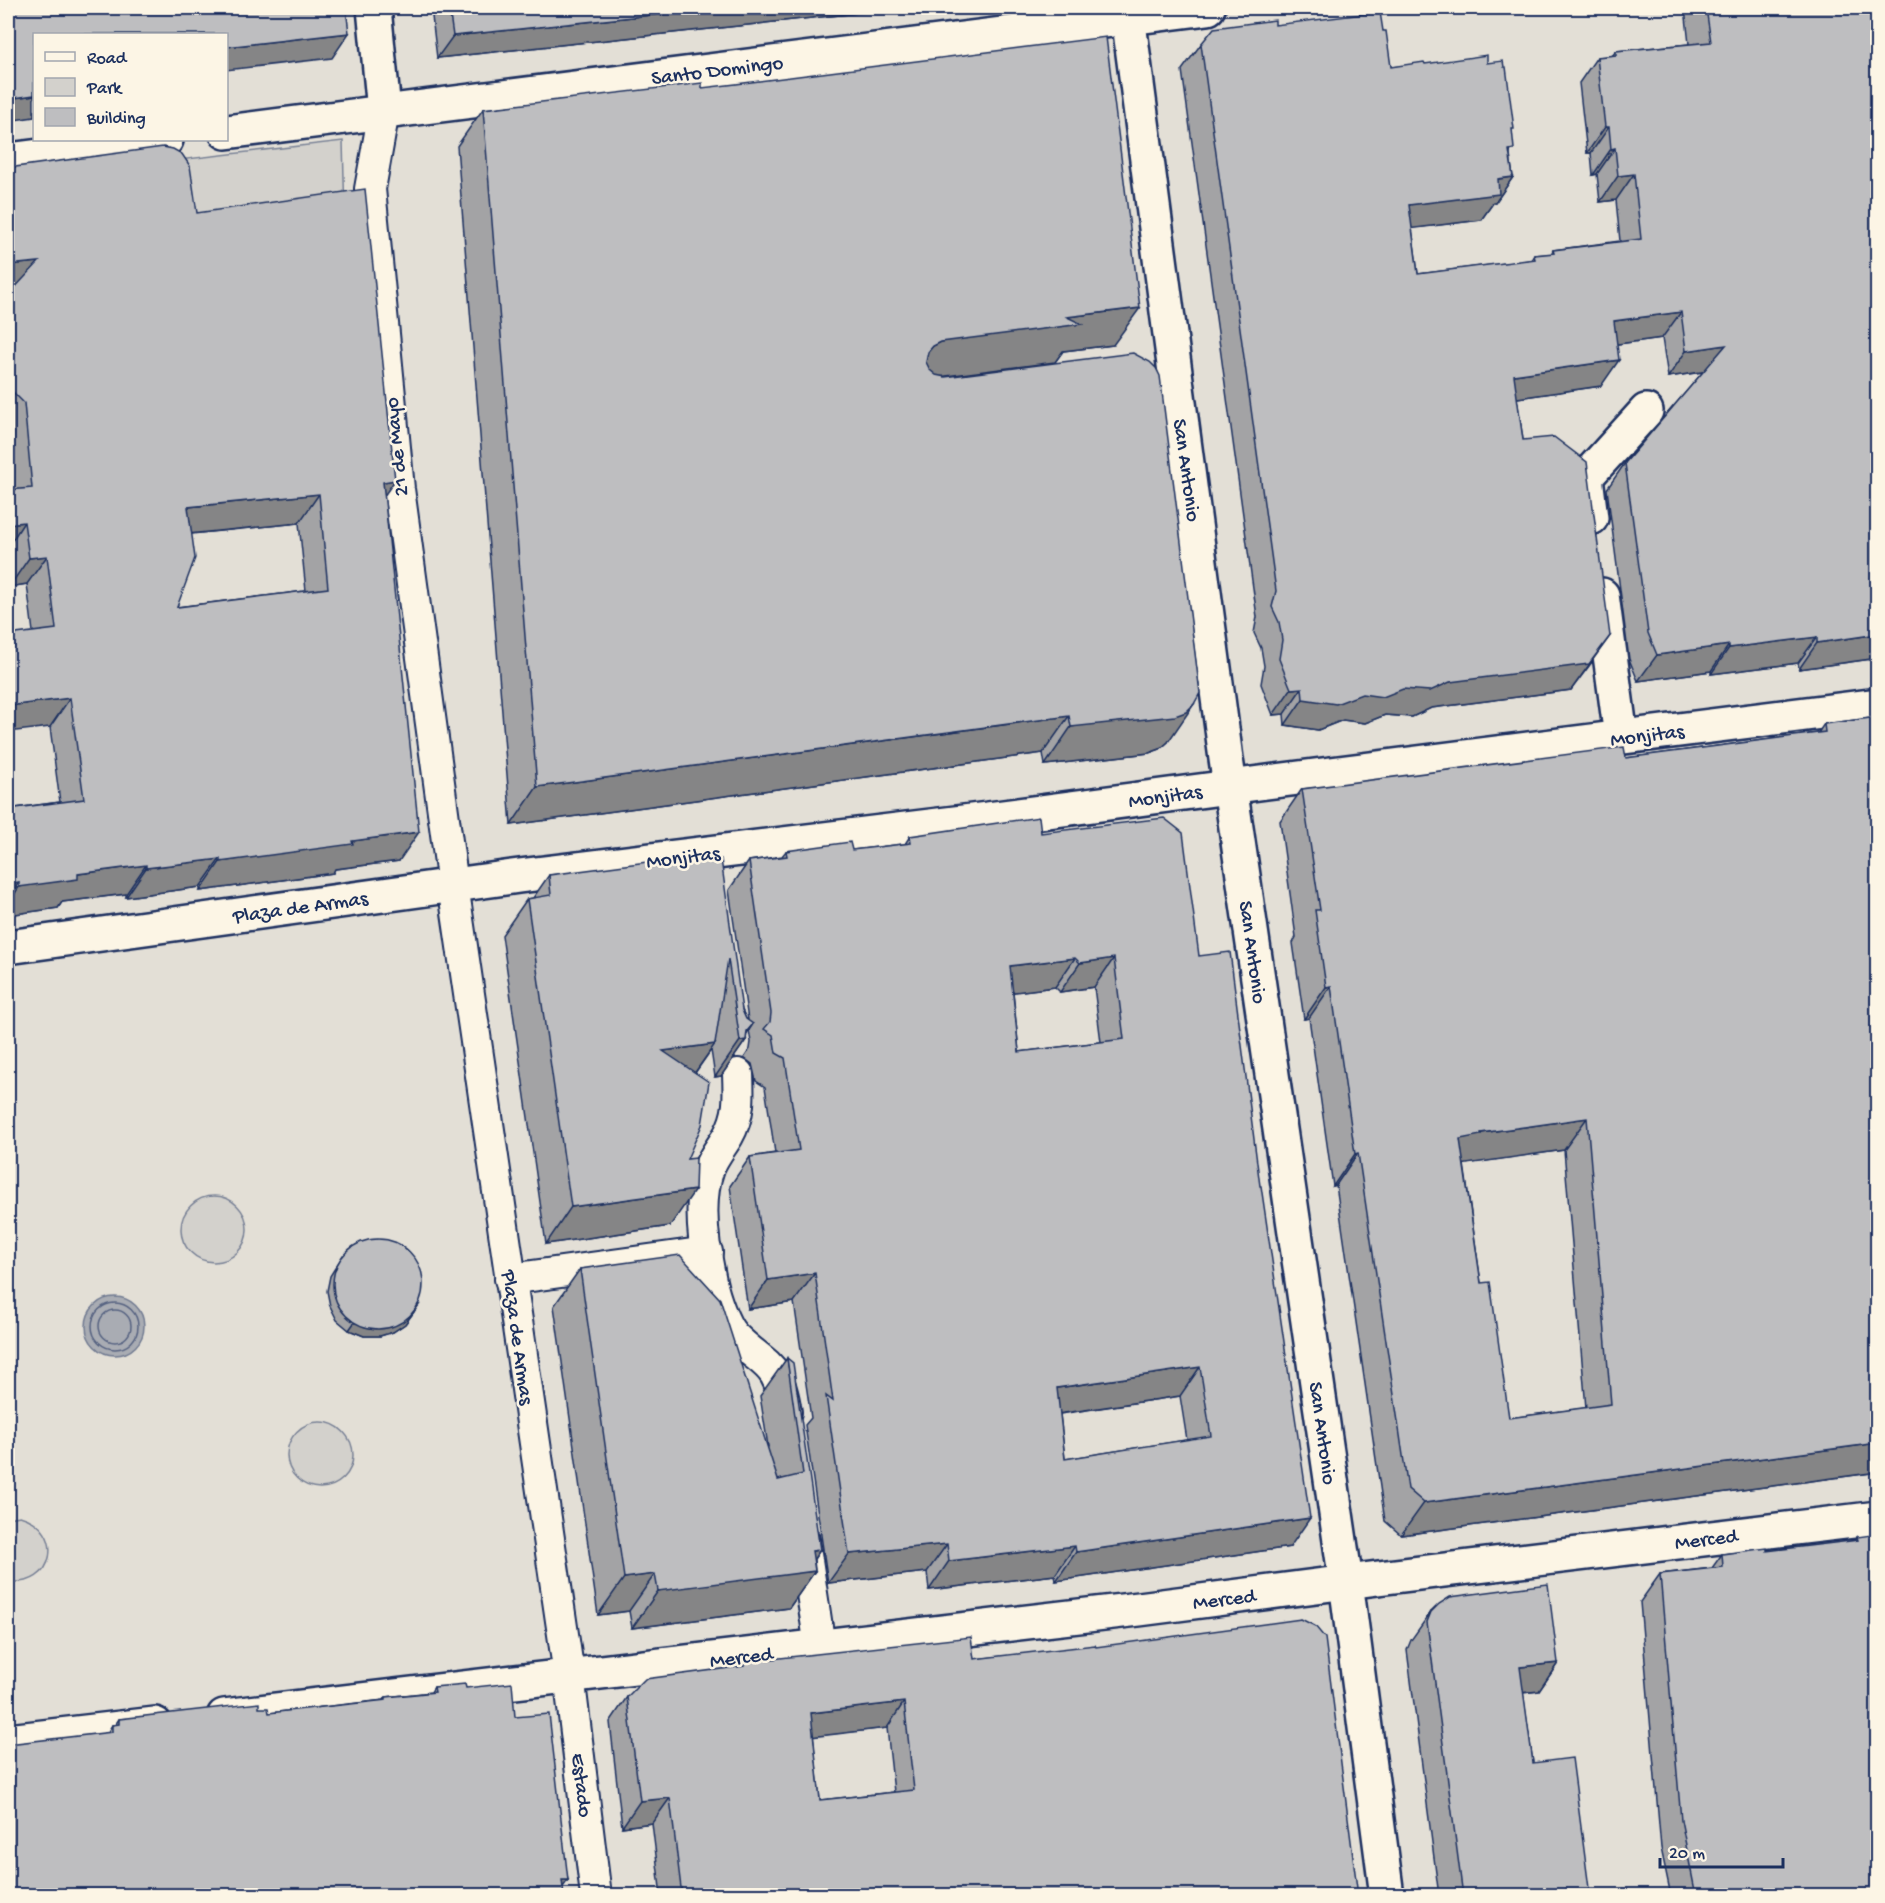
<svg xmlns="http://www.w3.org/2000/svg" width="1885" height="1903" font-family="'Gochi Hand',sans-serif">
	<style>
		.built { fill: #e3dfd6; fill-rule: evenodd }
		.green { fill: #d3d1cc; stroke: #778095; stroke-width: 1.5 }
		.water { fill: #a9acb3; stroke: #707a91; stroke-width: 1.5 }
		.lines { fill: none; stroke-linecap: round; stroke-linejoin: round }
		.shore { stroke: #546180; stroke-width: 1.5 }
		.pedestrian-casing { stroke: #1b2f5e; stroke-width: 34 }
		.minor-casing { stroke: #1b2f5e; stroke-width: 38 }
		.secondary-casing { stroke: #1b2f5e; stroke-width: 38 }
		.pedestrian { stroke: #fcf5e5; stroke-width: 30 }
		.minor { stroke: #fcf5e5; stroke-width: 33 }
		.secondary { stroke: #fcf5e5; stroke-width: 33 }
		.wall { fill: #a3a3a5; stroke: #1b2f5e; stroke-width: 1.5; fill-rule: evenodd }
		.shaded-wall { fill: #858586; stroke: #1b2f5e; stroke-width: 1.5 }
		.building { fill: #bebec0; stroke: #1b2f5e; stroke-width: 1.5; fill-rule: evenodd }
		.labels { text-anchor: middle; stroke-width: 5; stroke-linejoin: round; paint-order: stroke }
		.street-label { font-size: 21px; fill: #1b2f5e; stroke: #fcf5e5 }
	</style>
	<rect width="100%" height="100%" fill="#f3ede0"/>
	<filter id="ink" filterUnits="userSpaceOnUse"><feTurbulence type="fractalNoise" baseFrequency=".0167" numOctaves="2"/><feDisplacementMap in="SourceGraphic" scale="12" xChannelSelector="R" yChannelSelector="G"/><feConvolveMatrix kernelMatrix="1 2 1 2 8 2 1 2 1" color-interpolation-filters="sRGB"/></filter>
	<g filter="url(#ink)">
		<path class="built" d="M8 8H1877V1895H8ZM34 34H226V140H34Z"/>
		<g class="green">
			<path d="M343 141 345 217 199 238 143 164Z"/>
			<circle cx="214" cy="1229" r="33"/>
			<circle cx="320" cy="1455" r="33"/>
			<path d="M20 1516C67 1529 55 1590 8 1581V1518Z"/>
		</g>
		<circle class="water" cx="115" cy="1326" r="29"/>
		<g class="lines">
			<g class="shore">
				<circle cx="115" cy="1326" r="23"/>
				<circle cx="115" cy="1326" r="16"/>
			</g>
			<defs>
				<g id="pedestrian">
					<path d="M384 111 370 189 399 489 453 885 569 1675 596 1896"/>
					<path d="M738 1074C739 1097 740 1115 728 1136 722 1146 713 1157 709 1168 697 1200 704 1248 711 1281 714 1296 724 1326 734 1336 766 1368 778 1360 786 1412"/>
					<path d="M510 1279 707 1252"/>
					<path d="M804 1540 820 1647"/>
				</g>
				<g id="minor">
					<path d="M374 8 384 111"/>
					<path d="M1127 8 1226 759 1346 1582 1387 1896"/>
					<path d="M226 132 1208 8"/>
					<path d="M8 160 166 140"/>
					<path d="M1591 518 1586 477 1646 411"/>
					<path d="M1602 595 1621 737"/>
					<path d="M224 1716 1139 1609 1378 1578 1878 1518"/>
					<path d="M8 1741 155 1724"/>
				</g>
				<path id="secondary" d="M8 947 519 876 988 819 1267 782 1878 705"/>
			</defs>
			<use href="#pedestrian" class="pedestrian-casing"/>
			<use href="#minor" class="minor-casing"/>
			<use href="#secondary" class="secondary-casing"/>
			<use href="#pedestrian" class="pedestrian"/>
			<use href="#minor" class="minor"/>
			<use href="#secondary" class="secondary"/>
		</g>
		<g class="wall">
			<path d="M431 8H906L437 58Z"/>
			<path d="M1685 8H1878V658L1799 669 1798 663 1711 674V671L1638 681 1629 659 1607 489 1625 463 1703 372 1668 377 1662 338 1617 344 1601 386 1517 398 1523 440 1592 662 1571 690 1431 708 1412 717 1385 715 1365 723 1343 720 1318 730 1285 725 1284 714 1273 715 1261 684 1264 666 1261 648 1254 633 1257 617 1182 70 1201 44 1275 25 1383 31 1391 67 1425 64 1487 63 1512 132 1510 155 1513 177 1495 203H1493L1481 220 1412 228 1418 274 1531 260 1534 255 1551 254 1553 250 1620 241 1616 200 1600 202 1597 174 1593 175 1591 153H1587L1579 83 1597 57 1612 56 1616 51 1689 44Z"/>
			<path d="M702 88 1113 345 1063 351 1055 362 943 376 1168 742 1160 749 1149 753 1045 765 1043 753 511 825 457 146 483 109Z"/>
			<path d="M8 168 197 213 384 495 399 861 335 869 333 873 200 891V887L126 897V894L62 902 58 908 8 915V809L60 802 50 727 33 632 27 584 9 587 8 575V490H10L8 467V295L12 291H8ZM299 523 306 591 177 607 191 534Z"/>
			<path d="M1878 717V1472L1401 1535 1385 1521 1336 1185 1333 1186 1309 1018 1304 1019 1293 943 1296 937 1280 821 1302 789 1626 758 1818 733 1824 724ZM1564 1150 1586 1408 1509 1418 1481 1283 1464 1164Z"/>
			<path d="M1041 833 1199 956 1290 1547 1056 1581 1055 1575 929 1590 927 1572 828 1583 805 1425 811 1418 794 1302 748 1309 730 1186 750 1157 775 1153 765 1087 756 1081 752 1064 744 1058 750 1049 751 1042 749 1030 747 1032 746 1040 721 1076 715 1077 711 1050 695 1073 687 1159 670 1226 546 1244 502 935 527 899 533 898 549 875 701 862 742 1010 746 1019 748 1020 729 890 749 861 782 856 786 851 852 850 905 844 910 836ZM1055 987 1060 992 1094 987 1101 1042 1019 1052 1013 992ZM1180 1396 1187 1440 1065 1459 1060 1414Z"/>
			<path d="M343 1255 414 1312 405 1324 393 1332 380 1336H364L349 1330 337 1320 330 1306 327 1291 330 1276Z"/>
			<path d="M580 1269 768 1446 760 1396 787 1358 820 1550 814 1559 815 1571 789 1608 632 1628 629 1611 598 1615 554 1306Z"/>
			<path d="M1857 1537 1878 1896H1671L1661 1848 1640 1602 1660 1574 1712 1568 1722 1554 1767 1551 1854 1541Z"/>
			<path d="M1431 1612 1558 1663 1539 1691 1523 1693 1533 1763 1590 1896H1439L1407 1650 1411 1640Z"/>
			<path d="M1096 1647 1358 1896H661L652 1823 622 1827 610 1722 627 1697 740 1667 743 1662 974 1659ZM887 1728 894 1792 820 1800 813 1736Z"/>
			<path d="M434 1687 466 1688 515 1717 568 1880 107 1733 112 1725H115L119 1719 259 1708 269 1713 384 1700 386 1697 431 1692Z"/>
		</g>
		<g class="shaded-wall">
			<path d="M717 8H906L437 58 453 36Z"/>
			<path d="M977 8H1059L1040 10H975Z"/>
			<path d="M349 33 332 58 226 70V47Z"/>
			<path d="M34 95V117L8 121V99Z"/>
			<path d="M1605 127H1609L1591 153H1587Z"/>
			<path d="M1615 148 1597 174 1593 175 1611 149Z"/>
			<path d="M1634 174 1616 200 1600 202 1618 176Z"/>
			<path d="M1513 177 1495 203H1493L1481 220 1391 231 1409 205 1498 179Z"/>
			<path d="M39 262 19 290 8 291V265Z"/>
			<path d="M1140 308 1113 345 1063 351 1055 362 915 380 928 352 933 346 941 342 1067 317Z"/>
			<path d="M1681 312 1662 338 1596 347 1614 321Z"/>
			<path d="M1726 345 1708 371 1668 377 1686 351Z"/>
			<path d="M1619 360 1601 386 1496 401 1514 375Z"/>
			<path d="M395 480 375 509 383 482Z"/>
			<path d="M319 494 299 523 168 536 188 507Z"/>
			<path d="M24 522 8 547V524Z"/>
			<path d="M47 556 27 584 9 587 29 558Z"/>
			<path d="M1878 634V658L1799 669 1817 643Z"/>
			<path d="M1610 636 1571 690 1431 708 1412 717 1385 715 1365 723 1343 720 1318 730 1285 725 1303 699 1362 694 1450 682Z"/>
			<path d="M1817 637 1798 663 1711 674 1729 648Z"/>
			<path d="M1729 645 1711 671 1638 681 1657 655Z"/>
			<path d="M1302 688 1284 714 1273 715 1291 689Z"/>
			<path d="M70 698 50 727 8 732V706Z"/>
			<path d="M1194 704 1168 742 1160 749 1149 753 1045 765 1071 727Z"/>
			<path d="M1069 716 1043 753 511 825 537 787Z"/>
			<path d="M419 832 399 861 335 869 333 873 200 891 220 862 352 841Z"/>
			<path d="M220 859 200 887 126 897 146 868Z"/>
			<path d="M146 865 126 894 62 902 58 908 8 915V904L19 887 78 874Z"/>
			<path d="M19 882 8 899V884Z"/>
			<path d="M1075 958 1055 987 990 995 1010 966Z"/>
			<path d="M1114 958 1094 987 1060 992 1080 963Z"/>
			<path d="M1331 986 1309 1018 1304 1019 1326 987Z"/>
			<path d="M753 1024 742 1041 746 1040 721 1076 715 1077 740 1041Z"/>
			<path d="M715 1044 689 1081 663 1051Z"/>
			<path d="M1587 1118 1564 1150 1460 1165V1139L1481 1133Z"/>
			<path d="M1358 1153 1336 1185 1333 1186 1355 1154Z"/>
			<path d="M695 1190 670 1226 546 1244 571 1207Z"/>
			<path d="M815 1273 794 1302 748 1309 768 1280Z"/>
			<path d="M419 1305 405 1324 393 1332 380 1336H364L349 1330 354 1323Z"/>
			<path d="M1200 1367 1180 1396 1037 1417 1057 1388Z"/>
			<path d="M1878 1443V1472L1401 1535 1424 1503Z"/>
			<path d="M1310 1518 1290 1547 1056 1581 1076 1552Z"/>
			<path d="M947 1544 927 1572 828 1583 849 1554Z"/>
			<path d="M1075 1546 1055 1575 929 1590 949 1561Z"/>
			<path d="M820 1550 805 1572 815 1571 789 1608 632 1628 658 1591 812 1551Z"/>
			<path d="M655 1574 629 1611 598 1615 624 1578Z"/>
			<path d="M1558 1663 1539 1691 1500 1695 1520 1667Z"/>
			<path d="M904 1702 887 1728 793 1739 811 1713Z"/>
			<path d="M670 1798 652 1823 622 1827 640 1801Z"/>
			<path d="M562 1880H568L557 1896Z"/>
		</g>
		<g class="building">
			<path d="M8 8H346L349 33 226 47V34H34V95L8 99Z"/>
			<path d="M449 8H717L453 36Z"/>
			<path d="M1706 8H1878V634L1817 643V637L1729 648V645L1657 655 1648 633 1625 463 1726 345 1686 351 1681 312 1614 321 1619 360 1514 375 1523 440 1554 437 1587 462 1610 636 1589 664 1450 682 1430 691 1403 689 1383 697 1362 694 1336 704 1303 699 1302 688 1291 689 1279 659 1282 640 1279 622 1272 607 1276 591 1201 44 1214 28 1275 20V25L1380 12 1383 31H1386L1391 67 1424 62 1425 64 1487 55V63L1503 61 1504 67H1506L1514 129H1512L1514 149 1509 150 1513 177 1498 179 1499 194 1409 205 1418 274 1535 259 1534 255 1554 253 1553 250 1641 239 1634 174 1618 176 1615 148 1611 149 1609 127H1605L1597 57 1616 55V51L1711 42Z"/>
			<path d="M1106 37 1140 308 1067 317 1082 324 941 342 933 346 928 352 926 362 930 370 936 375 945 377 1133 353 1150 362 1156 368 1160 376 1200 693 1194 704 1186 712 1175 716 1071 727 1069 716 537 787 483 109 702 83V88L736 84Z"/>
			<path d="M163 147 173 149 182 154 190 166 197 213 365 189 395 480 383 482 419 832 352 841 353 844 220 862V859L146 868V865L78 874V879L19 887V882L8 884V809L84 799 70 698 8 706V635L56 629 47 556 29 558 24 522 8 524V490L32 488 24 403 8 387V295L39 262 8 265V168ZM319 494 328 588 177 607 195 558 188 507Z"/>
			<path d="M1878 717V1443L1424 1503 1408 1489 1358 1153 1355 1154 1331 986 1326 987 1315 910H1320L1302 789 1624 747 1626 758 1825 732 1824 724ZM1587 1118 1611 1404 1509 1418 1490 1282 1481 1283 1460 1139 1481 1135V1133Z"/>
			<path d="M1039 817 1041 833 1164 818 1183 833 1199 956 1230 952 1260 1186H1261L1310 1518 1076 1552 1075 1546 949 1561 947 1544 849 1554 826 1396 833 1401 815 1273 768 1280 750 1157 799 1150 785 1058 776 1053 773 1035 764 1029 770 1022 771 1013 749 861 787 856 786 851 850 842 852 850 911 843 910 836ZM1075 958 1080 963 1114 958 1124 1039 1019 1052 1010 966ZM1200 1367 1211 1436 1065 1459 1057 1388Z"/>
			<path d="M700 855 701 862 721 859 742 1010 746 1019 753 1024 747 1031 746 1040 740 1041 728 959 715 1044 663 1051 709 1082 702 1125 687 1159 696 1158 695 1190 571 1207 527 899 551 895 549 875Z"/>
			<circle cx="378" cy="1284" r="45"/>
			<path d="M680 1255 720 1299 778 1480 803 1474 787 1358 793 1363 820 1550 812 1551 815 1571 658 1591 655 1574 624 1578 580 1269Z"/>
			<path d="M1878 1534V1896H1696L1681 1820 1660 1574 1723 1567 1722 1554 1767 1548V1551L1858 1540 1857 1537Z"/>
			<path d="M1548 1584 1558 1663 1520 1667 1533 1763 1572 1758 1590 1896H1463L1427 1622 1431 1612 1439 1604 1450 1597Z"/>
			<path d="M1301 1619 1315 1626 1325 1638 1358 1896H682L670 1798 640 1801 627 1697 645 1679 744 1666 743 1662 971 1637 974 1659 1095 1645 1096 1647ZM904 1702 914 1790 820 1800 811 1713Z"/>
			<path d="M512 1683 515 1717 549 1714 568 1880H562L564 1896H8V1744L112 1732V1725L119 1724V1719L259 1703V1708H268L269 1713 386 1700V1697L435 1692 434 1687 465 1684 466 1688Z"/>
		</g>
	</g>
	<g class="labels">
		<g class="street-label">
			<text transform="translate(717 69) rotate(-7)" y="7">Santo Domingo</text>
			<text transform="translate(395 447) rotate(-96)" y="7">21 de Mayo</text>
			<text transform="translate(1188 470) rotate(82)" y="7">San Antonio</text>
			<text transform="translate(1647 734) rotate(-7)" y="7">Monjitas</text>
			<text transform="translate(1165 795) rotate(-8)" y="7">Monjitas</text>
			<text transform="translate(683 856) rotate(-7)" y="7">Monjitas</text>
			<text transform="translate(300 906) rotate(-8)" y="7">Plaza de Armas</text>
			<text transform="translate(1254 952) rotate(82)" y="7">San Antonio</text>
			<text transform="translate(519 1337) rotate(82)" y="7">Plaza de Armas</text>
			<text transform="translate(1324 1433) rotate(82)" y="7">San Antonio</text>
			<text transform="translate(1706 1538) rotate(-7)" y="7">Merced</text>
			<text transform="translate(1224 1598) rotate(-7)" y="7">Merced</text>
			<text transform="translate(741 1656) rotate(-7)" y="7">Merced</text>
			<text transform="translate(583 1785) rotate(83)" y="7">Estado</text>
		</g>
	</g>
	<rect width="1885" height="1903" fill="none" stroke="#fcf5e5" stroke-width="30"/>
	<rect x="15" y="15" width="1855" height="1873" fill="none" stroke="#1b2f5e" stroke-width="2" filter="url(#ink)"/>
	<rect x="33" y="33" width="195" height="108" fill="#fcf5e5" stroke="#a2a6af" stroke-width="1.5"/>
	<rect x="45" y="52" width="30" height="9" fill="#fcf5e5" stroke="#a2a6af" stroke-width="1.5"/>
	<text x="87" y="63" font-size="18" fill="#1b2f5e">Road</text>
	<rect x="45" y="78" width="30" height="18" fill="#d3d1cc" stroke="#a2a6af" stroke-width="1.5"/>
	<text x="87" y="93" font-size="18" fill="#1b2f5e">Park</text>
	<rect x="45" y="108" width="30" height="18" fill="#bebec0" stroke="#a2a6af" stroke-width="1.5"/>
	<text x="87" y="123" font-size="18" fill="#1b2f5e">Building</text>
	<path d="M1660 1858v9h123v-9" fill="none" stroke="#1b2f5e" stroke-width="3"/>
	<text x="1669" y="1858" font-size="18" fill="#1b2f5e" stroke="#fcf5e5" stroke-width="4.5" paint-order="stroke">20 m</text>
</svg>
